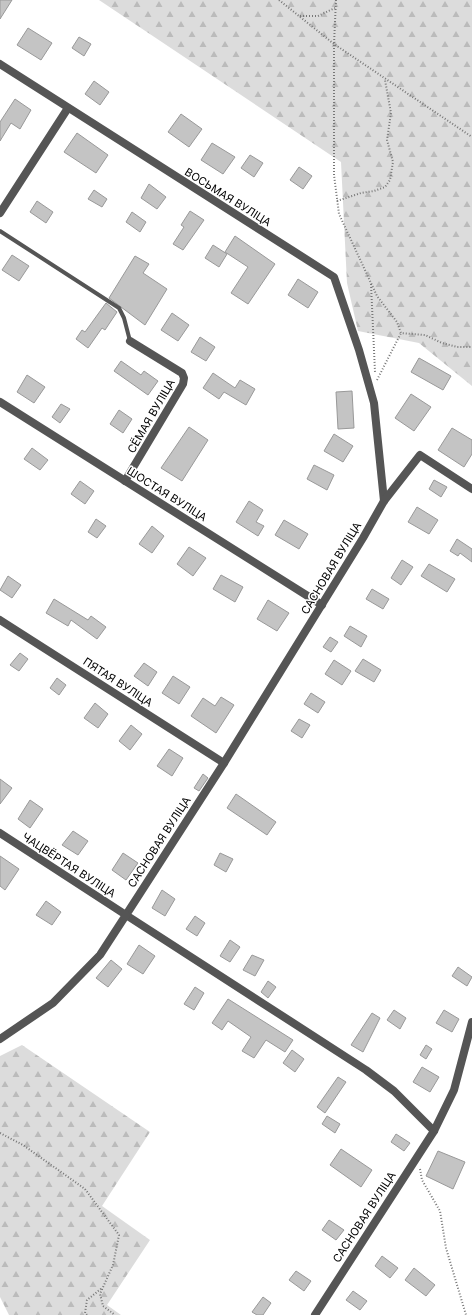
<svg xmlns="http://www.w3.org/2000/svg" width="472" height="1315" font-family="Inter,sans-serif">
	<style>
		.forest { fill: url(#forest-firs) }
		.building { fill: #c4c4c4; stroke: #999 }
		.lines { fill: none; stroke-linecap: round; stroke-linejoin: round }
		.path { stroke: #777; stroke-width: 2; stroke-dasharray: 1 2; stroke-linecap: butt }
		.service { stroke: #555; stroke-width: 4 }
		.minor { stroke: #555; stroke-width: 8 }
		.tertiary { stroke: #555; stroke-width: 8 }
		.labels { text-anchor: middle; stroke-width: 3; stroke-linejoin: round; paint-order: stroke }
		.street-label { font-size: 11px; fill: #000; stroke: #fff }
	</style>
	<defs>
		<pattern id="forest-firs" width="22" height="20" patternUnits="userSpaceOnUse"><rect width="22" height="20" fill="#dcdcdc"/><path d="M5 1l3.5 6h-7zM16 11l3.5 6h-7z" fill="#bbb"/></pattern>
	</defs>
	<rect width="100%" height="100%" fill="#fff"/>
	<g class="forest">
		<path d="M99 0H472V386L419 343 358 331 347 283 341 162Z"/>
		<path d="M22 1045 150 1132 102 1206 150 1240 107 1305 121 1315H9L0 1297V1056Z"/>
	</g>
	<g class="building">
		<path d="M0 0H12L0 19Z"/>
		<path d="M28 28 52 43 41 60 17 45Z"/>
		<path d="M79 37 91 44 84 56 72 48Z"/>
		<path d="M94 81 109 92 100 105 85 94Z"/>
		<path d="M15 99 31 110 20 129 11 123 0 141V122Z"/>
		<path d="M181 114 202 129 189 147 168 132Z"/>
		<path d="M77 133 108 155 96 173 64 152Z"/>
		<path d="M212 143 235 157 223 174 201 160Z"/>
		<path d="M250 155 263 163 254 177 241 168Z"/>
		<path d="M299 167 312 176 303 189 290 180Z"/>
		<path d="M149 184 166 197 157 209 141 198Z"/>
		<path d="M94 190 107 199 102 207 88 199Z"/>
		<path d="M37 201 53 212 46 223 30 212Z"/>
		<path d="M190 211 204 220 183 250 173 244 184 227 181 225Z"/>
		<path d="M132 212 146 222 140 232 126 222Z"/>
		<path d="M235 236 275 264 248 304 231 293 248 267 225 252Z"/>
		<path d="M213 245 227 254 219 267 205 258Z"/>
		<path d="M12 255 29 266 19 281 2 270Z"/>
		<path d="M135 256 149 264 143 273 167 289 145 325 109 298Z"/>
		<path d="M298 279 318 292 308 308 288 295Z"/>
		<path d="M106 303 117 312 105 330 102 328 88 348 76 339 82 330 85 332Z"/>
		<path d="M172 313 189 325 178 341 161 330Z"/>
		<path d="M200 337 215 347 206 361 191 352Z"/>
		<path d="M419 358 451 376 443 390 411 372Z"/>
		<path d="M121 361 141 375 144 371 158 381 148 395 114 371Z"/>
		<path d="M213 373 235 388 240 380 255 389 246 405 224 392 219 399 203 388Z"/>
		<path d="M27 375 45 387 34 403 17 392Z"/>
		<path d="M352 391 354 428 338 429 336 392Z"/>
		<path d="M411 394 431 407 414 431 395 418Z"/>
		<path d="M61 404 70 409 60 423 52 417Z"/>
		<path d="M119 410 132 419 123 433 110 424Z"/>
		<path d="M189 427 208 440 182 481 161 468Z"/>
		<path d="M452 428 472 440V454L464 467 438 450Z"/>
		<path d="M334 434 353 446 343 462 324 451Z"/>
		<path d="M32 448 48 460 40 470 24 459Z"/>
		<path d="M314 465 334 475 327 490 307 479Z"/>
		<path d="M434 480 447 487 441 497 429 489Z"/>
		<path d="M80 481 94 491 85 504 71 494Z"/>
		<path d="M249 501 263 510 256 522 264 526 258 536 236 522Z"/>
		<path d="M417 507 438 520 429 534 408 522Z"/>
		<path d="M96 519 106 526 97 538 88 532Z"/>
		<path d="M284 520 308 534 299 549 275 535Z"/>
		<path d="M152 526 164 536 152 553 139 544Z"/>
		<path d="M457 539 472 549V562L460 553 458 556 450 551Z"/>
		<path d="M189 547 206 558 193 576 177 564Z"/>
		<path d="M402 560 413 567 401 585 391 578Z"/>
		<path d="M429 564 455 579 447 592 421 576Z"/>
		<path d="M221 575 243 587 235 602 213 589Z"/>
		<path d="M8 576 21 585 12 598 0 590Z"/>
		<path d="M372 589 389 599 383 609 366 599Z"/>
		<path d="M54 599 88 620 91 616 106 627 97 639 71 620 68 626 46 613Z"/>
		<path d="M268 600 289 613 277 631 257 619Z"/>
		<path d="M350 626 367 636 361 647 344 636Z"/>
		<path d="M330 637 338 642 331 652 323 647Z"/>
		<path d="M20 653 28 659 19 671 10 665Z"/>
		<path d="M363 659 381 670 374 682 355 671Z"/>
		<path d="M334 660 351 671 342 685 325 674Z"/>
		<path d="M144 663 157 672 148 686 134 676Z"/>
		<path d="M173 676 190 687 179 704 162 693Z"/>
		<path d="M57 678 66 685 59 695 50 688Z"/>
		<path d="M311 693 325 702 318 713 304 704Z"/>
		<path d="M221 697 234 705 216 733 191 716 203 698 215 706Z"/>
		<path d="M95 703 108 714 98 728 84 718Z"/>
		<path d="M299 719 310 725 302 738 291 731Z"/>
		<path d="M131 725 142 734 130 750 119 741Z"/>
		<path d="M169 749 183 758 172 776 157 766Z"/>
		<path d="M203 774 208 778 199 791 194 788Z"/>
		<path d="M0 779 12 788 0 804Z"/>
		<path d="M236 794 276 822 267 835 227 808Z"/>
		<path d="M30 800 43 809 30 828 18 819Z"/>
		<path d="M73 831 88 841 78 855 62 845Z"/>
		<path d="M123 853 138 863 126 880 112 870Z"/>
		<path d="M220 853 233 859 226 872 214 865Z"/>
		<path d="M0 856 19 869 5 890 0 886Z"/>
		<path d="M162 890 175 899 165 916 152 908Z"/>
		<path d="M46 901 61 912 52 925 36 915Z"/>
		<path d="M195 916 205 923 197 936 186 929Z"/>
		<path d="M230 940 240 947 230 962 220 956Z"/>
		<path d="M139 945 155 956 143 974 127 964Z"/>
		<path d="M252 955 264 960 255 976 243 970Z"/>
		<path d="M111 960 122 969 108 987 96 978Z"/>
		<path d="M458 967 472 977 467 986 452 976Z"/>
		<path d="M268 981 276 987 268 998 261 992Z"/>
		<path d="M195 987 204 993 194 1010 184 1004Z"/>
		<path d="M228 999 293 1040 285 1052 266 1040 254 1058 242 1051 251 1037 228 1021 222 1030 212 1023Z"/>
		<path d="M394 1010 406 1018 400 1029 387 1020Z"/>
		<path d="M444 1010 459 1019 452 1032 436 1023Z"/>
		<path d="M372 1013 380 1018 363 1052 351 1045Z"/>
		<path d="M426 1045 432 1049 426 1059 420 1055Z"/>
		<path d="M292 1050 304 1059 295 1072 283 1063Z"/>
		<path d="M422 1067 439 1077 430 1092 413 1082Z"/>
		<path d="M338 1077 346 1082 325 1113 317 1107Z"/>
		<path d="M327 1116 340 1124 335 1133 322 1124Z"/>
		<path d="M396 1134 410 1143 404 1151 391 1142Z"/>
		<path d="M341 1149 372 1170 361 1187 330 1165Z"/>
		<path d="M438 1151 465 1162 453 1189 426 1176Z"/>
		<path d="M329 1220 344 1230 336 1240 322 1230Z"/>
		<path d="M382 1256 398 1268 390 1278 375 1266Z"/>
		<path d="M414 1268 435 1285 426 1296 405 1280Z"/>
		<path d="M296 1271 311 1281 304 1291 289 1280Z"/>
		<path d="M353 1291 367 1301 360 1310 346 1300Z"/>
		<path d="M263 1297 271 1303 263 1315H257L252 1312Z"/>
	</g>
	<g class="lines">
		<g class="path">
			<path d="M279 0 334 44 472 137"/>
			<path d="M336 0 334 44V175L339 214 377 296 397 322 401 333 425 335 442 343 457 347H472"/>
			<path d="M300 16H318L335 8"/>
			<path d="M337 201 361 193 374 191 385 187 390 180 393 162 387 140 391 113 385 80"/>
			<path d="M371 284 375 372"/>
			<path d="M377 380 401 333"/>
			<path d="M0 1133 23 1145 85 1189 119 1235 113 1265 100 1294 103 1306 115 1315"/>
			<path d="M420 1169 422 1180 440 1211 446 1248 466 1315"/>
			<path d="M87 1315 85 1313 87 1300 102 1288"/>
		</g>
		<path class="service" d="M0 231 119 308 124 318 130 341"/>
		<g class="minor">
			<path d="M0 64 334 277 359 350 374 403 384 501"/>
			<path d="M0 213 68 108"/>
			<path d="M0 402 322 605"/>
			<path d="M125 481 183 384 184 378 182 373 130 341"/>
			<path d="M0 620 224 763"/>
			<path d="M434 1131 394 1091 366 1070 126 915 224 763 363 538 384 501 420 455 472 489"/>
			<path d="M315 1315 434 1131 454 1090 472 1022"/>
		</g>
		<path class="tertiary" d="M0 833 126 915 100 955 53 1003 0 1039"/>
	</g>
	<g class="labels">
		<g class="street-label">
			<text transform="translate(228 197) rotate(32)" y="4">ВОСЬМАЯ ВУЛІЦА</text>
			<text transform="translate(151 416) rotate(-60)" y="4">СЁМАЯ ВУЛІЦА</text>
			<text transform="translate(167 494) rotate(32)" y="4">ШОСТАЯ ВУЛІЦА</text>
			<text transform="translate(331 568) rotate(-59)" y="4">САСНОВАЯ ВУЛІЦА</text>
			<text transform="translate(118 682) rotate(33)" y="4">ПЯТАЯ ВУЛІЦА</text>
			<text transform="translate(159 842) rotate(-57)" y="4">САСНОВАЯ ВУЛІЦА</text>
			<text transform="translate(69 865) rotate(33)" y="4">ЧАЦВЁРТАЯ ВУЛІЦА</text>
			<text transform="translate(364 1217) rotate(-57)" y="4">САСНОВАЯ ВУЛІЦА</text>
		</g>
	</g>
</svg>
